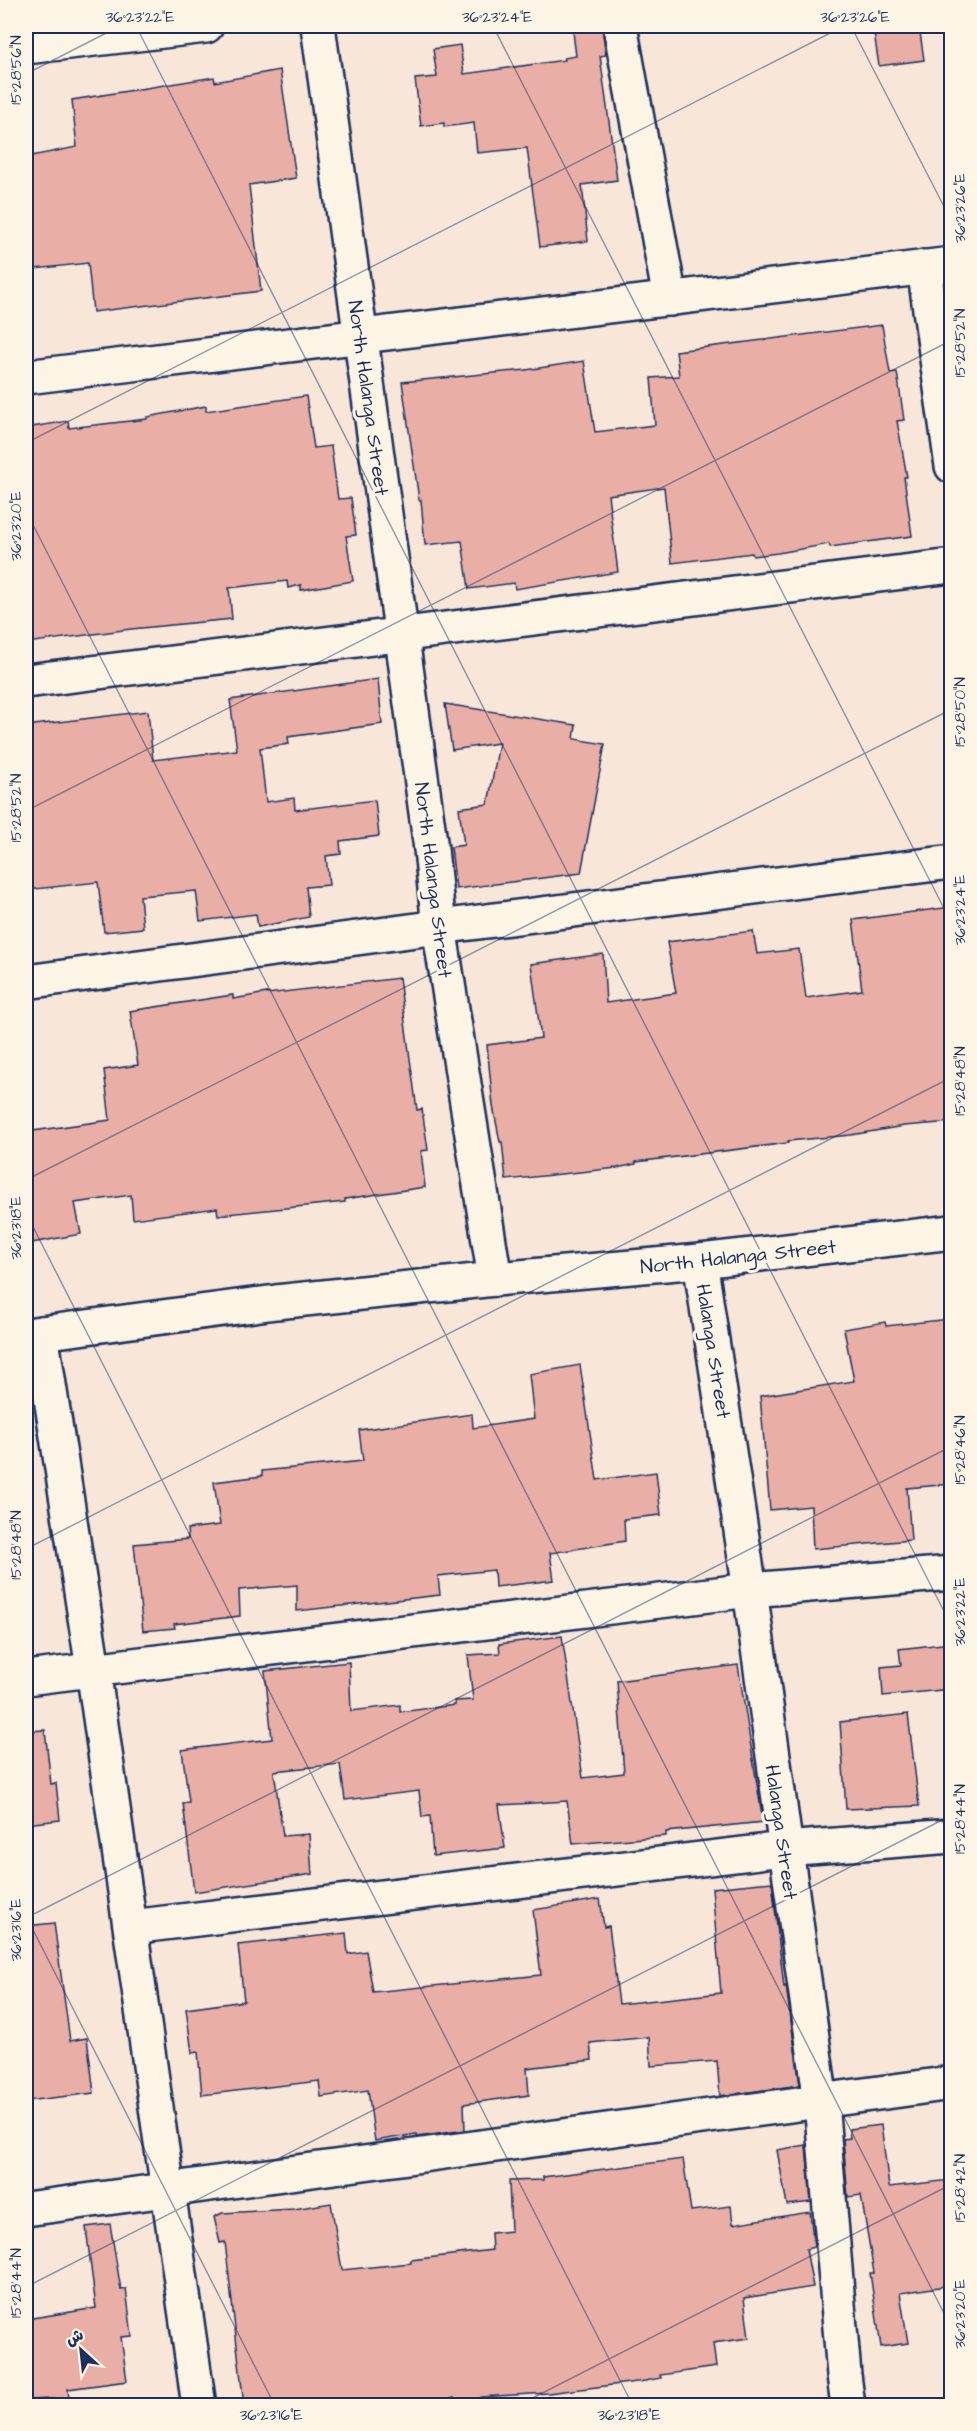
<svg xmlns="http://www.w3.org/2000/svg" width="977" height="2431" font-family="'Architects Daughter','Playpen Sans Arabic',sans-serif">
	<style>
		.building { fill: #e9afa6; stroke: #1b2f5e; stroke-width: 1.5 }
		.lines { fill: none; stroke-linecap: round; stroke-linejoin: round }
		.minor-casing { stroke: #1b2f5e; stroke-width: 38 }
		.minor { stroke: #fcf5e5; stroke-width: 33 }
		.ticks { fill: none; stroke: #1b2f5e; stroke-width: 1.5; stroke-opacity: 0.45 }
		.labels { text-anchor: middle; stroke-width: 6; stroke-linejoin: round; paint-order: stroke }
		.street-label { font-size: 20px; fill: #1b2f5e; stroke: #fcf5e5 }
		.neatline { fill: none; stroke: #1b2f5e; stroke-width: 2 }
		.ticks-label { font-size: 15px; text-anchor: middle; fill: #1b2f5e }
	</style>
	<rect width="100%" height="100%" fill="#f8e7d8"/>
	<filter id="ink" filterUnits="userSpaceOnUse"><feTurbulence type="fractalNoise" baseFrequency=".0167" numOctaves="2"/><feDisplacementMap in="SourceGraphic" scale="12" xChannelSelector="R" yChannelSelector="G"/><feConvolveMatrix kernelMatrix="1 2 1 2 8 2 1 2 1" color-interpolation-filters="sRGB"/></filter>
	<g filter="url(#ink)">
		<g class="building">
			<path d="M873 26H919L924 60 879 66Z"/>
			<path d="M602 27 606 55 600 56 617 180 582 185 588 241 540 247 527 148 477 153 474 123 444 127V123L421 126 415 79 437 77 433 49 460 45 464 74 565 60 564 58 576 56 573 32Z"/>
			<path d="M280 70 296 178 249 185 261 291 93 312 88 263 26 270V157L77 147 72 100 214 77 215 82Z"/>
			<path d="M882 325 890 373 897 372 904 420 897 421 907 477H904L912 536 830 547 829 544 778 553 753 556 752 553 672 563 664 487 608 495 618 572 515 589 514 583 469 589 462 541 425 545 421 500H419L402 382 526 370 584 361 595 432 655 425 651 378 679 376 676 351Z"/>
			<path d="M306 396 314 448 331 446 338 499 351 498 356 535 346 536 353 581 301 590V585L288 588 287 581 229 588 232 619 131 629 27 643 26 475 30 474 26 428 68 421 69 428 147 419V417L206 406V411Z"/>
			<path d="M378 679 382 724 288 737 289 744 260 748 266 802 294 798 295 810 375 800 379 836 340 841 341 854 326 856 329 885 306 887 309 917 258 927 256 914 200 921 196 891 140 896 143 928 104 932 98 882 26 890V726L148 711 153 760 237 750 230 700Z"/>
			<path d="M445 704 576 725 574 739 605 744 581 873 456 889 451 847 464 845 459 808 488 804 499 743 452 750Z"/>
			<path d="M951 907V1122L904 1126 851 1135 788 1141V1143L636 1162V1164L617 1168 506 1180 502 1142H500L493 1106 487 1045 541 1038 531 964 603 954 606 1003 676 993 667 942 753 931 757 954 799 949 806 998 862 990 853 920Z"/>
			<path d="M399 978 417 1110 422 1109 428 1150 421 1151 425 1187 345 1199V1202L266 1210 218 1215 217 1208 133 1219 131 1195 75 1203 81 1234 26 1244V1132L110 1120 104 1070 138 1065 130 1011 233 995V999L267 993V994Z"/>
			<path d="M950 1319 951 1484 907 1488 911 1540 813 1549 811 1506 770 1510 760 1396 854 1381 844 1329 885 1322 886 1326Z"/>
			<path d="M580 1365 597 1480 656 1472 661 1515 624 1519 625 1541 550 1553 554 1580 495 1587 494 1570 438 1576 440 1595 297 1611V1585L239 1590 240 1616 174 1624 175 1628 143 1631 134 1544 188 1539 187 1529 220 1525 214 1482 262 1476V1471L363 1461 359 1430 472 1414 473 1428 534 1419 529 1374Z"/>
			<path d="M562 1636 583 1778 624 1773 617 1681 738 1665 763 1822 666 1832V1836L573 1844 567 1801 499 1805 505 1848 433 1856 430 1816 422 1817 419 1791 345 1800 340 1764 274 1771 283 1836 309 1834 312 1874 194 1892 183 1803 189 1802 182 1750 272 1739 265 1671 349 1662 351 1711 400 1705V1712L455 1705 454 1701 473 1700 468 1655 500 1653 499 1644Z"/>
			<path d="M951 1643V1689L883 1696 881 1667 901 1665 899 1649Z"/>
			<path d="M908 1714 919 1806 846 1809 840 1722Z"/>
			<path d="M45 1730 51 1784 56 1783 60 1820 26 1824V1731Z"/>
			<path d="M772 1882 784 1987 786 1986 800 2085 720 2096 717 2061 651 2066 649 2037 590 2043 592 2060 527 2068 529 2095 464 2104 465 2130 417 2137V2134L375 2141 368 2090 321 2097 319 2081 202 2095 198 2052 192 2053 186 2009 244 2001 238 1945 346 1933 348 1954 366 1951 373 1992 541 1975 533 1910 600 1899 604 1927 609 1926 619 2004 721 1993 712 1888Z"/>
			<path d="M54 1923 70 2041 87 2038 94 2093 26 2101V1926Z"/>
			<path d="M881 2125 889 2187 951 2180V2285L900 2293 908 2343 881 2347 870 2273H874L861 2195 848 2197 843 2139 850 2138 849 2129Z"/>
			<path d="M806 2145 811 2202 787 2205 777 2150Z"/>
			<path d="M683 2159 691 2211 731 2206 733 2224 810 2212 814 2247 806 2249 813 2287 744 2298 749 2338 713 2343 716 2367 660 2375 661 2378 645 2381 548 2393 481 2397V2400L455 2404 454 2398 416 2406H335V2400L244 2406 225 2242 220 2243 214 2217 222 2213 294 2209 331 2203 342 2270 411 2263V2260L492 2250 491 2233 511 2231 509 2181 543 2180V2177Z"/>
			<path d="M110 2224 121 2290 126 2289 132 2336 121 2337 127 2381 68 2389 69 2398 30 2400 26 2367V2319L96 2308 86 2227Z"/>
		</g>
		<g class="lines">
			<defs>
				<g id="minor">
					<path d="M318 26 431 849 439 927 495 1279 700 1261 952 1232"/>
					<path d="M620 26 670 299"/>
					<path d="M26 47 206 26"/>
					<path d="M924 267 952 466"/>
					<path d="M26 377 952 264"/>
					<path d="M26 681 952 566"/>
					<path d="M26 982 439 927 952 862"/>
					<path d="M700 1261 750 1590 821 2102 844 2375 848 2406"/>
					<path d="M41 1333 93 1669 199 2406"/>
					<path d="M26 1335 276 1302 495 1279"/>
					<path d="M26 1678 750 1590 952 1573"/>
					<path d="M131 1927 784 1849 952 1836"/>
					<path d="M26 2209 952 2083"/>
				</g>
			</defs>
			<use href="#minor" class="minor-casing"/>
			<use href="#minor" class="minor"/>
		</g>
	</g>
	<path class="ticks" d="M136 26 952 1627M493 26 952 924M851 26 952 222M26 74 120 26M26 443 844 26M26 511 952 2329M26 811 952 340M26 1180 952 709M26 1213 633 2406M26 1549 952 1077M26 1916 275 2406M26 1918 952 1446M26 2287 952 1815M517 2406 952 2184"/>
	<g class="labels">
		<g class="street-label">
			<text transform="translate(369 398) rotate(82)" y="7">North Halanga Street</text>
			<text transform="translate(434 880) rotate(83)" y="7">North Halanga Street</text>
			<text transform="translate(738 1256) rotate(-6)" y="7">North Halanga Street</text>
			<text transform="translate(714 1351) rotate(81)" y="7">Halanga Street</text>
			<text transform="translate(782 1832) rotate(82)" y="7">Halanga Street</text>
		</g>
	</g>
	<rect width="977" height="2431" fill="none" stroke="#fcf5e5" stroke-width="66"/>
	<g transform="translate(81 2350) rotate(333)" stroke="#fcf5e5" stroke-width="4.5" paint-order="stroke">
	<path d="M0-4.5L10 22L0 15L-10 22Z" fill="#1b2f5e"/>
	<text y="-9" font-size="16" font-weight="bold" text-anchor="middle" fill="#1b2f5e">ش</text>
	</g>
	<rect x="33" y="33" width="911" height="2365" class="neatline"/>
	<g class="ticks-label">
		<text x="140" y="22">36°23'22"E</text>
		<text x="497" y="22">36°23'24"E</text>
		<text x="855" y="22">36°23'26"E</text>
		<text transform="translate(16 70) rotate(-90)" y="5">15°28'56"N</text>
		<text transform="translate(960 208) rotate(-90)" y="5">36°23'26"E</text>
		<text transform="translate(960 343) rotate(-90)" y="5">15°28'52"N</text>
		<text transform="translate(16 526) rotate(-90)" y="5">36°23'20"E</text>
		<text transform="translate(960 712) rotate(-90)" y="5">15°28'50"N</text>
		<text transform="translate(16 808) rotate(-90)" y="5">15°28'52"N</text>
		<text transform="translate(960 910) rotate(-90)" y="5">36°23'24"E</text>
		<text transform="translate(960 1081) rotate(-90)" y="5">15°28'48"N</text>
		<text transform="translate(16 1228) rotate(-90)" y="5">36°23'18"E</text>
		<text transform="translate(960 1450) rotate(-90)" y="5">15°28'46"N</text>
		<text transform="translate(16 1545) rotate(-90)" y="5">15°28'48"N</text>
		<text transform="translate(960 1612) rotate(-90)" y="5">36°23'22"E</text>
		<text transform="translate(960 1819) rotate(-90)" y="5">15°28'44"N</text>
		<text transform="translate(16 1930) rotate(-90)" y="5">36°23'16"E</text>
		<text transform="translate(960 2188) rotate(-90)" y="5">15°28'42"N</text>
		<text transform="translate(16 2283) rotate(-90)" y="5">15°28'44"N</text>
		<text transform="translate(960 2314) rotate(-90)" y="5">36°23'20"E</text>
		<text x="271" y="2420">36°23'16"E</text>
		<text x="629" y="2420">36°23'18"E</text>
	</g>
</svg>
